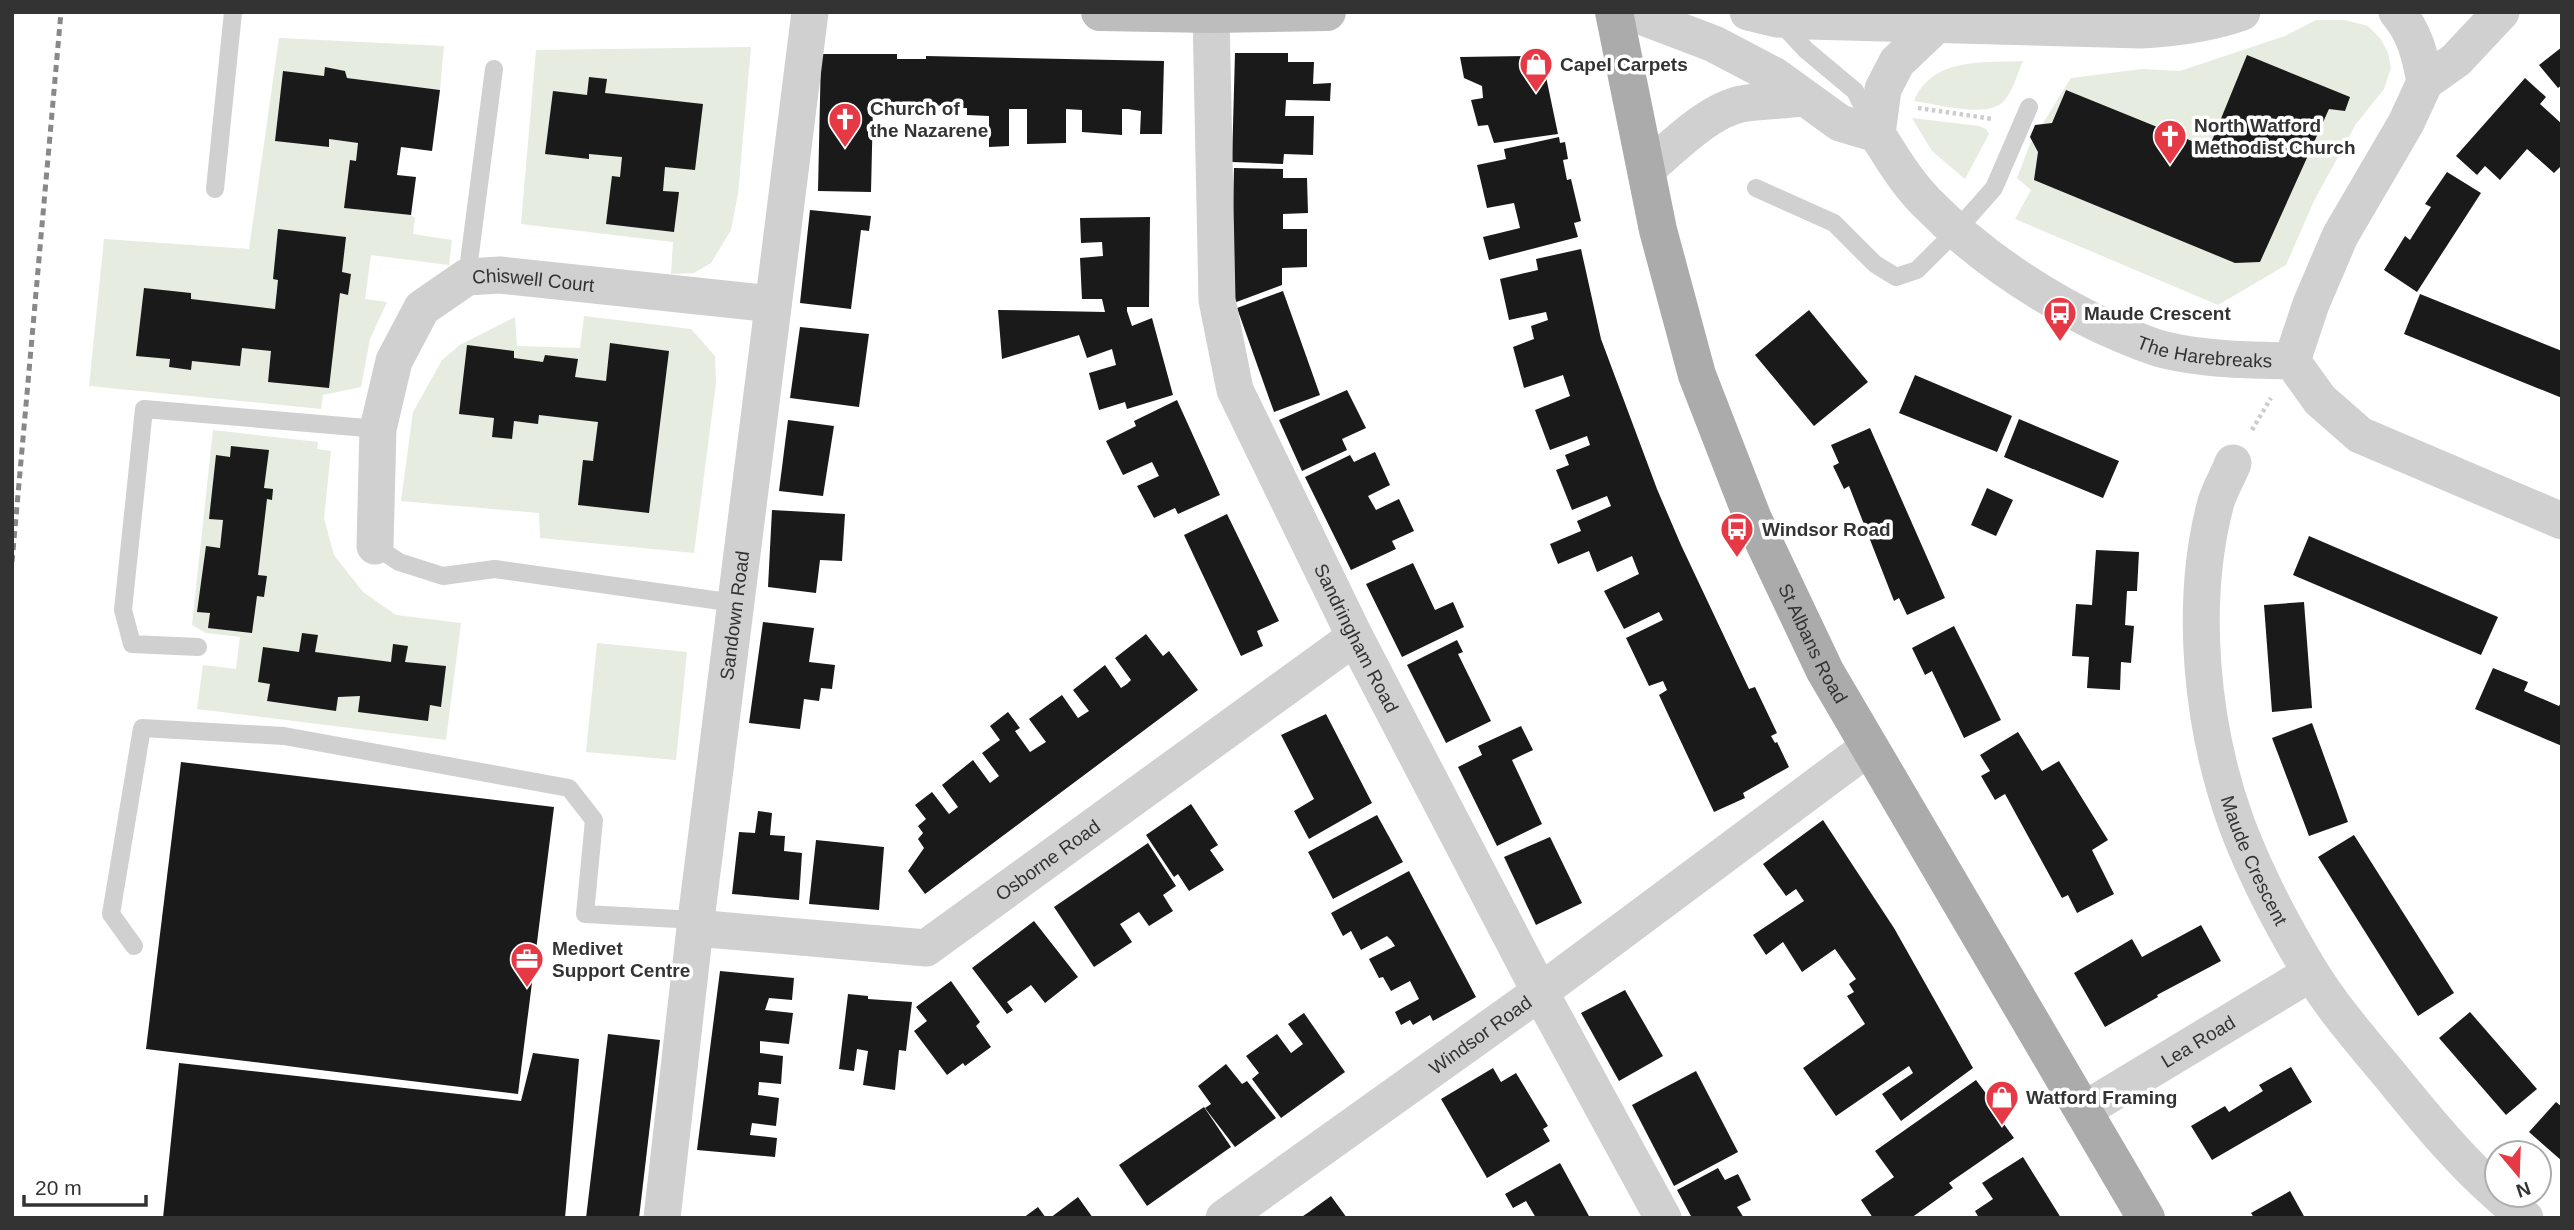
<svg xmlns="http://www.w3.org/2000/svg" width="2574" height="1230" font-family="Arial,sans-serif">
	<style>
		.green { fill: #e6ecdf }
		.building { fill: #1a1a1a }
		.lines { fill: none; stroke-linecap: round; stroke-linejoin: round }
		.path { stroke: #cdcdcd; stroke-width: 4.5; stroke-dasharray: 3.5 3.5; stroke-linecap: butt }
		.lane { stroke: #d0d0d0; stroke-width: 18 }
		.street { stroke: #d0d0d0; stroke-width: 37 }
		.secondary { stroke: #bdbdbd; stroke-width: 38 }
		.primary { stroke: #ababab; stroke-width: 38 }
		.rail { stroke: #888; stroke-width: 5; stroke-dasharray: 7 5; stroke-linecap: butt }
		.labels { text-anchor: middle; stroke-width: 7; stroke-linejoin: round; paint-order: stroke }
		.poi-label { font-size: 19px; font-weight: bold; fill: #333; stroke: #fff; text-anchor: start }
		.street-label { font-size: 19px; fill: #333; stroke: #fff }
	</style>
	<rect width="100%" height="100%" fill="#fff"/>
	<g class="green">
		<path d="M2316 20H2345L2368 26 2381 39 2388 53 2391 68 2384 89 2356 124 2314 201 2286 265 2218 305 2015 219 2031 190 2017 178 2030 144 2071 78 2142 69 2180 71 2285 36Z"/>
		<path d="M279 38 444 46 440 90 347 78 345 71 326 68 324 76 283 72 276 141 328 147 329 139 358 143 356 161H350L344 208 411 215 415 218 413 234 452 240 449 265 371 255 365 299 387 302 370 339 361 387 323 395 321 409 89 386 104 239 249 249Z"/>
		<path d="M751 47 738 194 731 230 711 263 694 273 671 274 673 242 521 224 536 50Z"/>
		<path d="M2023 61C2017 74 2013 91 2004 101 1989 119 1935 104 1914 101 1932 57 1983 63 2023 61Z"/>
		<path d="M1912 118 1979 126 1986 129 1989 134 1965 179 1932 151Z"/>
		<path d="M584 316 691 329 715 356 716 383 694 553 540 538 539 513 401 501 413 412 442 360 460 345 515 317 517 346 580 348Z"/>
		<path d="M213 430 318 442 317 449 331 451 324 518 334 555 363 592 396 615 461 623 446 740 197 709 203 665 236 669 240 637 206 633 192 625Z"/>
		<path d="M597 643 687 652 676 760 586 752Z"/>
	</g>
	<g class="building">
		<path d="M2562 47V85L2558 88 2539 65Z"/>
		<path d="M1235 53H1288V62H1314L1313 84 1331 83 1330 101 1286 100 1285 116H1314L1313 155 1284 154 1283 164 1232 162Z"/>
		<path d="M821 54H897V59H926V56L1164 61 1162 134H1140L1141 111 1128 109H1122V135L1082 132V110L1066 109V143L1027 144V109H1009V146L989 147V116L967 115V108H945V106L929 105V112H914V114L900 113V106H873L871 192 818 191Z"/>
		<path d="M2247 55 2350 97 2345 111 2329 109 2260 262 2235 263 2034 180 2038 152 2030 137 2035 125 2052 123 2066 90 2209 148Z"/>
		<path d="M1526 56 1545 72 1558 134 1494 143 1488 125 1478 126 1471 100 1483 98 1482 86 1464 78 1460 57Z"/>
		<path d="M325 67 345 71 347 78 440 90 432 151 401 147 397 175 416 177 411 215 344 208 350 160 356 161 358 143 329 139V147L275 141 283 71 324 76Z"/>
		<path d="M589 77 607 79 605 93 703 104 695 170 665 167 663 191 679 192 674 232 606 224 612 176 620 177 622 157 589 154V159L545 154 553 91 587 95Z"/>
		<path d="M2525 78 2546 97 2540 104 2562 124V165L2554 173 2527 149 2500 180 2485 166 2477 175 2456 156Z"/>
		<path d="M1559 137 1560 143 1565 142 1568 159 1563 160 1567 180 1571 179 1581 221 1574 223 1578 237 1489 260 1483 237 1520 228 1514 203 1487 208 1477 165 1506 159 1504 149Z"/>
		<path d="M1234 168 1283 169V178H1307L1308 213 1283 214V229H1307V267L1282 268V285L1231 304Z"/>
		<path d="M2447 172 2481 193 2417 292 2384 270 2405 236 2410 240 2420 224 2431 207 2425 204Z"/>
		<path d="M810 210 871 216 869 231 861 230 851 309 800 303Z"/>
		<path d="M1150 217 1149 307H1127V311L1132 326 1152 318 1173 395 1127 409 1125 402 1099 410 1089 373 1116 365 1112 349 1087 358 1079 335 1002 359 998 310 1105 312 1102 299H1082L1080 258 1103 256 1102 242 1081 243 1080 218Z"/>
		<path d="M278 229 346 237 342 272 351 274 348 295 340 293 329 388 268 382 271 351 242 348 240 366 192 361 191 370 169 367 170 359 136 356 144 288 191 293V299L275 309 278 280 273 279Z"/>
		<path d="M1581 249 1601 339 1657 489 1681 545 1749 689 1755 687 1777 733 1771 736 1775 743 1777 742 1789 767 1743 793 1745 798 1714 812 1659 695 1667 690 1663 681 1649 686 1626 638 1663 620 1659 612 1624 629 1604 591 1639 574 1632 556 1597 572 1589 551 1558 564 1550 544 1581 531 1577 521 1611 506 1607 496 1572 510 1556 470 1569 465 1565 455 1590 445 1587 436 1550 450 1535 410 1570 396 1563 375 1524 388 1513 347 1534 339 1531 326 1548 320 1546 312 1509 320 1500 279 1538 270 1536 259Z"/>
		<path d="M1283 291 1320 395 1274 412 1237 308Z"/>
		<path d="M2420 294 2562 351V398L2404 334Z"/>
		<path d="M1809 310 1868 382 1814 426 1755 355Z"/>
		<path d="M800 327 869 334 859 407 790 398Z"/>
		<path d="M610 343 669 351 649 513 578 505 583 460 593 461 598 422 539 415 538 424 514 421 512 439 492 437 494 418 459 414 467 345 514 351V358L543 362 545 355 578 359 575 377 606 381Z"/>
		<path d="M1915 375 2012 416 1997 452 1899 413Z"/>
		<path d="M1347 390 1366 428 1342 439 1347 450 1302 471 1279 420Z"/>
		<path d="M1177 400 1220 495 1178 514 1175 508 1154 518 1137 486 1159 476 1152 462 1123 475 1106 441 1136 426 1134 421Z"/>
		<path d="M2019 419 2119 461 2103 498 2004 457Z"/>
		<path d="M788 420 834 426 823 496 779 491Z"/>
		<path d="M1870 428 1945 598 1907 615 1899 598 1894 601 1849 486 1844 489 1833 466 1839 463 1831 445Z"/>
		<path d="M231 446 269 450 264 488 273 489 272 500 267 499 258 575 267 576 264 597 257 596 252 633 208 628 210 613 197 612 206 546 220 548 223 520 209 519 216 455 230 457Z"/>
		<path d="M1375 452 1390 485 1368 496 1376 510 1399 499 1414 531 1392 541 1396 549 1351 570 1305 477 1350 455 1354 462Z"/>
		<path d="M1987 488 2013 500 1996 536 1971 525Z"/>
		<path d="M772 510 845 514 842 561 820 560 816 593 768 587Z"/>
		<path d="M1227 514 1279 621 1257 631 1263 646 1241 656 1184 535Z"/>
		<path d="M2309 536 2498 617 2481 655 2293 575Z"/>
		<path d="M2096 550 2139 552 2137 591H2127L2125 625 2134 626 2131 663 2121 662 2120 690 2087 688 2089 657 2072 656 2076 604 2092 605Z"/>
		<path d="M1413 563 1435 610 1453 602 1464 627 1402 657 1366 584Z"/>
		<path d="M2304 602 2312 708 2272 712 2264 605Z"/>
		<path d="M763 622 814 628 809 662 835 665 832 689 821 688 819 701 804 699 800 729 749 723Z"/>
		<path d="M1954 626 2001 720 1964 738 1932 671 1925 675 1912 648Z"/>
		<path d="M302 633 318 635 315 652 391 662 393 644 408 646 405 662 446 666 441 707 430 705 428 721 358 712 360 696 338 697 336 711 267 701 270 684 258 682 263 647 299 652Z"/>
		<path d="M1146 634 1163 656 1169 651 1198 690 925 894 908 871 924 848 918 839 923 833 918 826 926 819 915 805 932 792 949 814 958 807 942 785 973 760 990 783 999 776 982 753 1000 740 990 726 1008 712 1020 728 1015 731 1030 752 1046 742 1029 719 1048 705 1062 695 1078 718 1089 711 1073 690 1105 665 1121 688 1127 684 1131 680 1115 658Z"/>
		<path d="M1457 640 1463 652 1458 654 1491 721 1446 743 1407 665Z"/>
		<path d="M2493 668 2528 682 2524 691 2559 706 2562 700V746L2475 709Z"/>
		<path d="M1326 714 1372 803 1309 839 1294 811 1314 799 1281 735Z"/>
		<path d="M2312 723 2348 822 2309 836 2272 738Z"/>
		<path d="M1521 726 1533 750 1512 760 1542 824 1497 846 1458 767 1482 755 1478 746Z"/>
		<path d="M2018 732 2042 771 2059 761 2108 840 2092 850 2114 894 2077 913 2068 895 2062 898 2005 794 1995 800 1981 776 1990 771 1980 755Z"/>
		<path d="M181 762 554 807 518 1094 146 1049Z"/>
		<path d="M1191 804 1218 845 1210 850 1224 870 1189 891 1178 874 1174 877 1146 835Z"/>
		<path d="M758 811 772 813 770 835 785 836 784 851 802 853 799 900 732 894 739 832 755 833Z"/>
		<path d="M1377 815 1403 862 1333 899 1308 852Z"/>
		<path d="M1823 820 1894 928 1973 1068 1901 1121 1882 1094 1913 1073 1909 1066 1836 1116 1803 1068 1865 1024 1847 996 1854 992 1849 984 1856 979 1835 949 1802 972 1783 942 1766 955 1753 935 1804 901 1796 889 1786 896 1763 864Z"/>
		<path d="M2354 835 2454 993 2418 1016 2318 857Z"/>
		<path d="M1550 837 1582 903 1536 925 1504 857Z"/>
		<path d="M816 840 884 847 879 910 809 904Z"/>
		<path d="M1148 843 1176 886 1163 895 1173 911 1149 926 1139 912 1120 924 1132 942 1094 967 1054 907Z"/>
		<path d="M1409 871 1476 997 1433 1021 1430 1015 1413 1025 1410 1020 1401 1025 1395 1012 1419 999 1410 981 1391 991 1383 977 1379 978 1369 959 1395 946 1391 940 1387 936 1361 950 1351 931 1343 936 1331 913Z"/>
		<path d="M1034 921 1078 977 1045 1003 1031 985 1007 1002 1013 1010 1007 1014 972 968Z"/>
		<path d="M2201 925 2221 961 2157 995 2158 997 2105 1027 2074 973 2132 939 2142 957Z"/>
		<path d="M720 971 794 978 792 1000 769 998 765 1010 793 1013 789 1044 760 1041V1053L783 1056 781 1084 759 1082 758 1095 779 1098 776 1126 752 1123 750 1135 777 1138 775 1157 697 1150Z"/>
		<path d="M951 981 980 1022 976 1026 991 1047 965 1066 963 1063 947 1075 914 1031 927 1021 916 1007Z"/>
		<path d="M1625 990 1663 1056 1619 1081 1581 1013Z"/>
		<path d="M848 994 868 996V999L912 1002 906 1051 899 1050 895 1090 863 1085 868 1051 857 1049 854 1071 839 1069Z"/>
		<path d="M2470 1012 2537 1089 2506 1115 2439 1038Z"/>
		<path d="M1304 1013 1345 1072 1281 1118 1252 1079 1259 1073 1246 1056 1277 1034 1291 1053 1303 1044 1288 1024Z"/>
		<path d="M608 1034 660 1040 639 1218H586Z"/>
		<path d="M533 1053 579 1059 565 1218H163L179 1063 521 1101Z"/>
		<path d="M1226 1064 1242 1084 1247 1081 1276 1118 1235 1147 1205 1108 1211 1104 1198 1086Z"/>
		<path d="M2291 1067 2312 1102 2212 1160 2191 1126 2225 1106 2229 1112 2263 1091 2259 1085Z"/>
		<path d="M1493 1068 1501 1082 1516 1073 1548 1126 1543 1129 1550 1141 1487 1178 1441 1099Z"/>
		<path d="M1696 1071 1738 1152 1674 1186 1632 1105Z"/>
		<path d="M1976 1080 1996 1107 1993 1109 2014 1138 1949 1183 1953 1188 1911 1218H1873L1861 1200 1894 1177 1875 1151Z"/>
		<path d="M2556 1102 2562 1107V1161L2529 1132Z"/>
		<path d="M1204 1107 1231 1147 1147 1206 1119 1165Z"/>
		<path d="M2023 1157 2061 1218H1979L1975 1211 1993 1199 1982 1183Z"/>
		<path d="M1560 1163 1590 1218H1536L1526 1201 1513 1208 1505 1194Z"/>
		<path d="M1718 1168 1725 1180 1738 1174 1751 1200 1737 1207 1744 1218H1692L1677 1190Z"/>
		<path d="M2290 1191 2305 1218H2254L2251 1213Z"/>
		<path d="M1331 1196 1347 1218H1300L1309 1212Z"/>
		<path d="M1078 1197 1093 1218H1050Z"/>
		<path d="M1038 1207 1046 1218H1023Z"/>
	</g>
	<g class="lines">
		<g class="path">
			<path d="M1918 108 1993 119"/>
			<path d="M2252 430 2271 398"/>
		</g>
		<g class="lane">
			<path d="M1779 21 1806 50 1855 91 1873 127"/>
			<path d="M1756 188 1834 223 1875 264 1896 277 1917 270 1956 231 1994 188 2029 107"/>
			<path d="M215 189 233 12"/>
			<path d="M467 277 494 69"/>
			<path d="M375 546 399 562 443 576 495 569 735 603"/>
			<path d="M198 647 132 644 123 610 144 409 378 429"/>
			<path d="M134 946 111 914 142 728 284 736 569 788 594 820 585 914 696 920"/>
		</g>
		<g class="street">
			<path d="M1630 12 1714 44 1775 76 1840 123 1877 134"/>
			<path d="M1748 12 1777 19 1808 21 2141 30C2176 28 2209 24 2242 12"/>
			<path d="M2397 12C2415 33 2420 55 2425 82"/>
			<path id="s1" d="M1211 14 1217 300 1235 390 1355 637 1540 992 1663 1218"/>
			<path id="s2" d="M1936 25 1897 62 1883 89 1877 134C1892 158 1907 183 1927 203 1977 254 2040 296 2105 327 2124 335 2145 345 2165 350 2207 360 2249 360 2292 361L2320 400 2360 435 2562 521"/>
			<path d="M1647 169C1673 147 1708 111 1741 104 1761 100 1782 101 1802 98"/>
			<path d="M2292 361 2311 304 2340 236 2406 123 2425 82 2456 60 2501 12"/>
			<path id="s3" d="M2233 463C2228 476 2220 489 2216 502 2189 603 2201 727 2237 825 2256 875 2282 925 2310 971 2334 1010 2365 1045 2394 1080 2426 1119 2459 1160 2497 1193"/>
			<path id="s4" d="M375 546 378 429 394 361 422 308 467 277 500 275 773 304"/>
			<path id="s5" d="M695 928 926 948 1355 637"/>
			<path id="s6" d="M2084 1110 2311 973"/>
			<path d="M2499 1195 2525 1218"/>
			<path id="s7" d="M662 1218 695 928 810 12"/>
			<path id="s8" d="M1224 1218 1540 992 1869 747"/>
		</g>
		<path class="secondary" d="M1100 12 1211 14 1327 12"/>
		<path class="primary" id="s9" d="M1614 12 1658 230 1697 375 1753 519 1825 671 2146 1218"/>
		<path class="rail" d="M12 562 61 12"/>
	</g>
	<defs>
		<symbol id="shop-pin" viewBox="-11 -11 22 30"><path d="M0 17L-7.5 6A9.5 9.5 0 1 1 7.5 6Z" fill="#e63946" stroke="#fff"/><path d="M-5-2.5h2.3a2.7 3.5 0 0 1 5.4 0H5L5.5 6h-11ZM-1.5-2.5h3a1.5 2.3 0 0 0-3 0Z" fill="#fff"/></symbol>
		<symbol id="church-pin" viewBox="-11 -11 22 30"><path d="M0 17L-7.5 6A9.5 9.5 0 1 1 7.5 6Z" fill="#e63946" stroke="#fff"/><path d="M-1.2-6h2.4v3.5h3.3v2.4h-3.3V6h-2.4V-.1h-3.3v-2.4h3.3Z" fill="#fff"/></symbol>
		<symbol id="bus-pin" viewBox="-11 -11 22 30"><path d="M0 17L-7.5 6A9.5 9.5 0 1 1 7.5 6Z" fill="#e63946" stroke="#fff"/><path d="M-5-6H5V4H4V6H2V4H-2V6H-4V4H-5ZM-3.5-4V0h7V-4ZM-3.5 1.2v1.5H-2V1.2ZM2 1.2v1.5H3.5V1.2Z" fill="#fff"/></symbol>
		<symbol id="office-pin" viewBox="-11 -11 22 30"><path d="M0 17L-7.5 6A9.5 9.5 0 1 1 7.5 6Z" fill="#e63946" stroke="#fff"/><path d="M-6-3h4V-5.5h4V-3h4V5H-6ZM-1-4.5V-3h2v-1.5ZM-6 0V1H6V0Z" fill="#fff"/></symbol>
	</defs>
	<g fill-rule="evenodd">
		<use href="#shop-pin" x="1517" y="45" width="38" height="52"/>
		<use href="#church-pin" x="826" y="100" width="38" height="52"/>
		<use href="#church-pin" x="2151" y="117" width="38" height="52"/>
		<use href="#bus-pin" x="2041" y="294" width="38" height="52"/>
		<use href="#bus-pin" x="1718" y="510" width="38" height="52"/>
		<use href="#office-pin" x="508" y="940" width="38" height="52"/>
		<use href="#shop-pin" x="1983" y="1078" width="38" height="52"/>
	</g>
	<g class="labels">
		<g class="poi-label">
			<text x="1560" y="71">Capel Carpets</text>
			<text x="870" y="115">Church of<tspan x="870" dy="22">the Nazarene</tspan></text>
			<text x="2194" y="132">North Watford<tspan x="2194" dy="22">Methodist Church</tspan></text>
			<text x="2084" y="320">Maude Crescent</text>
			<text x="1762" y="536">Windsor Road</text>
			<text x="552" y="955">Medivet<tspan x="552" dy="22">Support Centre</tspan></text>
			<text x="2026" y="1104">Watford Framing</text>
		</g>
		<g class="street-label">
			<text dy="7" stroke="none"><textPath href="#s4" startOffset="368">Chiswell Court</textPath></text>
			<text dy="7" stroke="none"><textPath href="#s2" startOffset="537">The Harebreaks</textPath></text>
			<text dy="7" stroke="none"><textPath href="#s7" startOffset="607">Sandown Road</textPath></text>
			<text dy="7" stroke="none"><textPath href="#s1" startOffset="654">Sandringham Road</textPath></text>
			<text dy="7" stroke="none"><textPath href="#s9" startOffset="665">St Albans Road</textPath></text>
			<text dy="7" stroke="none"><textPath href="#s3" startOffset="410">Maude Crescent</textPath></text>
			<text dy="7" stroke="none"><textPath href="#s5" startOffset="382">Osborne Road</textPath></text>
			<text dy="7" stroke="none"><textPath href="#s8" startOffset="315">Windsor Road</textPath></text>
			<text dy="7" stroke="none"><textPath href="#s6" startOffset="133">Lea Road</textPath></text>
		</g>
	</g>
	<rect width="2574" height="1230" fill="none" stroke="#333333" stroke-width="28"/>
	<g transform="translate(2518 1174) rotate(161)"><circle r="33" fill="#ffffff" stroke="#adadad" stroke-width="2"/>
	<path d="M0-5L12 26L0 18L-12 26Z" fill="#e63946"/>
	<text y="-10" font-size="19" font-weight="bold" text-anchor="middle" fill="#333333">N</text>
	</g>
	<path d="M24 1195v10h122v-10" fill="none" stroke="#333333" stroke-width="3.5"/>
	<text x="35" y="1195" font-size="21" fill="#333333" stroke="#ffffff" stroke-width="5" paint-order="stroke">20 m</text>
</svg>
